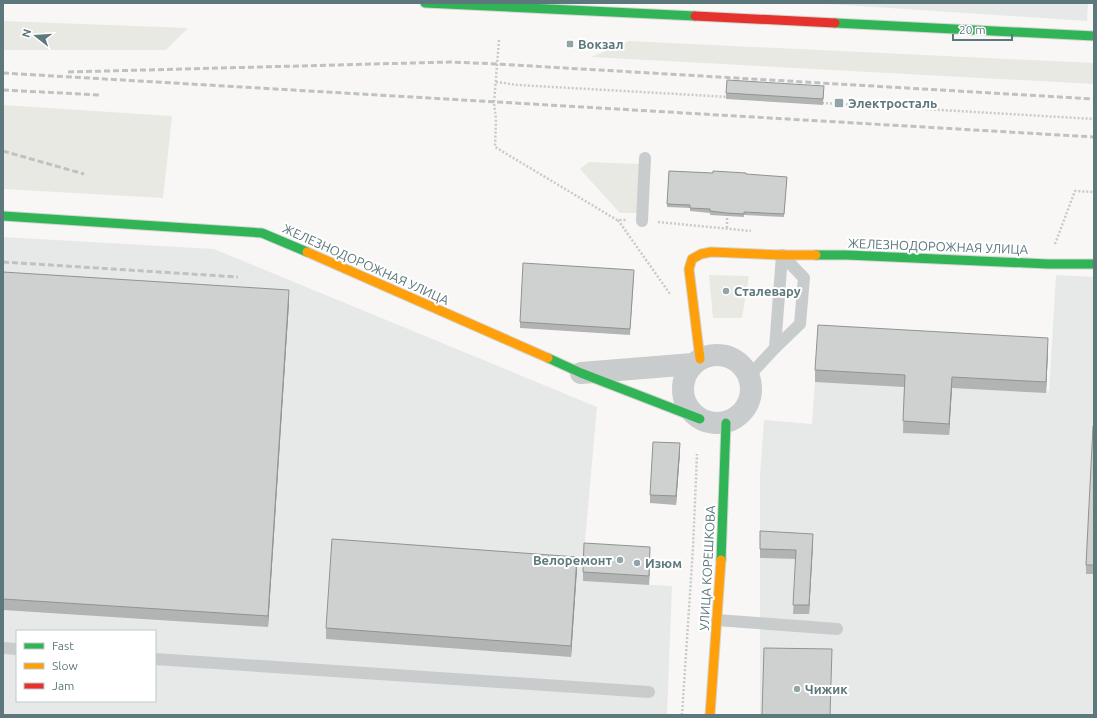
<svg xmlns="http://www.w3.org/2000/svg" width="1097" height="718" font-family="Ubuntu,sans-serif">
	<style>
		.built { fill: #e7e9e8; fill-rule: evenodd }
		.green { fill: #e8e9e3 }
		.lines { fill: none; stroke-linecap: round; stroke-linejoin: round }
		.fast-casing { stroke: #d3d5d4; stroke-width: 11 }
		.slow-casing { stroke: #d3d5d4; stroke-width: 11 }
		.jam-casing { stroke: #d3d5d4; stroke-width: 11 }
		.path { stroke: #c8caca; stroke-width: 2.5; stroke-dasharray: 2 2; stroke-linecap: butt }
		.lane { stroke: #c9cccc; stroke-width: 12 }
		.street { stroke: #c9cccc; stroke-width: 22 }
		.fast { stroke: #30b455; stroke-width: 9 }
		.slow { stroke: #ff9f0a; stroke-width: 9 }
		.jam { stroke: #e5322d; stroke-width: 9 }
		.rail { stroke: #bfc2c2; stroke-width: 3; stroke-dasharray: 6 3; stroke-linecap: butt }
		.wall { fill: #b2b4b4 }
		.shaded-wall { fill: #919292 }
		.building { fill: #cfd1d1; stroke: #919292 }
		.poi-dot { fill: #93a4a7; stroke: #fff; stroke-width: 1.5 }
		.labels { text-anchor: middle; stroke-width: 4; stroke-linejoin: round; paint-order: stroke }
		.poi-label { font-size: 13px; font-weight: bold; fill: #5d787d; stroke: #fff; text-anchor: start }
		.street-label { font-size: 13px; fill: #5d787d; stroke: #fff }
	</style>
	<rect width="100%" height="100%" fill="#f8f7f6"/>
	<g class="built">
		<path d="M814 3H1088L1087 21Z"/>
		<path d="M3 237 214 249 597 407 584 552 583 581 672 586 667 715H3ZM17 631H155V701H17Z"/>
		<path d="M1056 275 1094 277V715H760V476L764 420 812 424 815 381 907 386 1049 391Z"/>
	</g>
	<g class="green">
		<path d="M3 21 188 28 166 50H3Z"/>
		<path d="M629 41 1094 63V84L591 57Z"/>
		<path d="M3 105 172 116 163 198 3 189Z"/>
		<path d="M589 162 640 164 637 213H620L580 169Z"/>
		<path d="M709 275 749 276 742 318H713Z"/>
	</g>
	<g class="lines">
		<defs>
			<g id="fast">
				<path d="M425 3 695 16"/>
				<path d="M835 23 1094 36"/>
				<path d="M3 216 262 233 307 252"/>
				<path d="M816 255H847L1048 264H1094"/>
				<path d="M548 358 581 373 700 419"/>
				<path d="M721 560 726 423"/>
			</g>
			<g id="slow">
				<path d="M307 252 548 358"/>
				<path d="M700 359 689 269 692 259 701 254 711 252 782 255H816"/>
				<path d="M710 715 721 560"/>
			</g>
			<path id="jam" d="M695 16 835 23"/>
		</defs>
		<use href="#fast" class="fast-casing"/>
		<use href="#slow" class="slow-casing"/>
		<use href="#jam" class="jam-casing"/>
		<g class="path">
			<path d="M499 40 494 103 496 119 495 147 617 220H627"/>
			<path d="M496 82 518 85 729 97"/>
			<path d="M822 103 1094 119"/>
			<path d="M618 220 670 294"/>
			<path d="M658 222 751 231"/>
			<path d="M727 228V216"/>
			<path d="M1055 244 1075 191 1094 192"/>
			<path d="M682 715 693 548 697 454"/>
		</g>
		<g class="lane">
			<path d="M642 221 645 158"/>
			<path d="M775 348 782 255"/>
			<path d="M749 376 775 348 800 324 804 278 782 255"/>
			<path d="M717 620 837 629"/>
			<path d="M3 648 17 649"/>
			<path d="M155 659 649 692"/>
		</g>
		<g class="street">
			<circle cx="717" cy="389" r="34"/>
			<path d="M581 373 693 364"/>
		</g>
		<use href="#fast" class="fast"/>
		<use href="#slow" class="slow"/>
		<use href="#jam" class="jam"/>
		<g class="rail">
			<path d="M68 72 451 62 497 64 1094 99"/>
			<path d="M3 73 1094 137"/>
			<path d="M3 90 100 95"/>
			<path d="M3 151 84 174"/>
			<path d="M3 262 238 277"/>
		</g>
	</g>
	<g class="wall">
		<path d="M824 86 823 105 726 99V93Z"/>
		<path d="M669 171 787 177 784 217 744 215V217L710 215V213L690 211V208L667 207Z"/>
		<path d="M3 272 289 302 268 627 3 610Z"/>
		<path d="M634 276 630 335 520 328V322Z"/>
		<path d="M1048 350 1046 393 952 388 949 435 903 433 904 387 815 382V370Z"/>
		<path d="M1094 426V574H1086V565Z"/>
		<path d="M680 452 676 505 650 503V495Z"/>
		<path d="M760 531 813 543 809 614H793L796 559 760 558Z"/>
		<path d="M650 555 649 585 583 581V572Z"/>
		<path d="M577 569 571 657 326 639V628Z"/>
	</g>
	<g class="shaded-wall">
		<path d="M289 290V302L268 627V616Z"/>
		<path d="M1048 338V350L1046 393V382Z"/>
		<path d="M952 377V388L949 435V424Z"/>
		<path d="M680 443V452L676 505V496Z"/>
		<path d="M813 534V543L809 614V605Z"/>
		<path d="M650 547V555L649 585V576Z"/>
		<path d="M577 557V569L571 657V646Z"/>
	</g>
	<g class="building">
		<path d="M727 80 824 86 823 99 726 93Z"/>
		<path d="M669 171 713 173V171L746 173V174L787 177 784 214 744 212V214L727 213 710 211V209L690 208V205L667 204Z"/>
		<path d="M523 263 634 270 630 329 520 322Z"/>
		<path d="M3 272 289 290 268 616 3 599Z"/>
		<path d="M818 325 1048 338 1046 382 952 377 949 424 903 421 905 375 815 370Z"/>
		<path d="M1093 426H1094V565H1086Z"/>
		<path d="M653 442 680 443 676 496 650 495Z"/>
		<path d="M760 531 813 534 809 605H793L796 550 760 549Z"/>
		<path d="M332 539 577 557 571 646 326 628Z"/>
		<path d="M584 543 650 547 649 576 583 572Z"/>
		<path d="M764 648 832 649 830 715H762Z"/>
	</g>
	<g class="poi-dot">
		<rect x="566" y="40" width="8" height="8" rx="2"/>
		<rect x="834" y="98" width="10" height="10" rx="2"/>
		<circle cx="726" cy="291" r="4"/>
		<circle cx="620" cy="560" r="4"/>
		<circle cx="637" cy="563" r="4"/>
		<circle cx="797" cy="689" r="4"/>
	</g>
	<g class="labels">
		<g class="poi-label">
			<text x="578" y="49">Вокзал</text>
			<text x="848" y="108">Электросталь</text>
			<text x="734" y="296">Сталевару</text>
			<text x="612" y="565" text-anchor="end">Велоремонт</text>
			<text x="645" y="568">Изюм</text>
			<text x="805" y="694">Чижик</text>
		</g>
		<g class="street-label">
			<text transform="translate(938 246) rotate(2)" y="5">ЖЕЛЕЗНОДОРОЖНАЯ УЛИЦА</text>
			<text transform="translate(366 264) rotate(24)" y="5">ЖЕЛЕЗНОДОРОЖНАЯ УЛИЦА</text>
			<text transform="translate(707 568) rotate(-87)" y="5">УЛИЦА КОРЕШКОВА</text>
		</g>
	</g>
	<rect width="1097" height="718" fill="none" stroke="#5d787d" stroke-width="8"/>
	<rect x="16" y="630" width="140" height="72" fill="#ffffff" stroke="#bec9cb"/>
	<rect x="24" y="643" width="20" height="6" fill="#30b455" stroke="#bec9cb"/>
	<text x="52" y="650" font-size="12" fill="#5d787d">Fast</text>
	<rect x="24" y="663" width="20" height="6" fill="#ff9f0a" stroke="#bec9cb"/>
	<text x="52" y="670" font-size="12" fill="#5d787d">Slow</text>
	<rect x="24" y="683" width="20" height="6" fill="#e5322d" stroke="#bec9cb"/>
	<text x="52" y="690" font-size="12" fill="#5d787d">Jam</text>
	<g transform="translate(36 36) rotate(287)" stroke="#ffffff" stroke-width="3" paint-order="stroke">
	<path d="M0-3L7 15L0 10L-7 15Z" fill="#5d787d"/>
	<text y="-6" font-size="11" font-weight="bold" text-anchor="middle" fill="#5d787d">N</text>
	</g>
	<path d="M953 34v6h59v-6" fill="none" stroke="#5d787d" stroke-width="2"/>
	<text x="959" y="34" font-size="12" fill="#5d787d" stroke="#ffffff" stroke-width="3" paint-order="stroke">20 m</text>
</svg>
